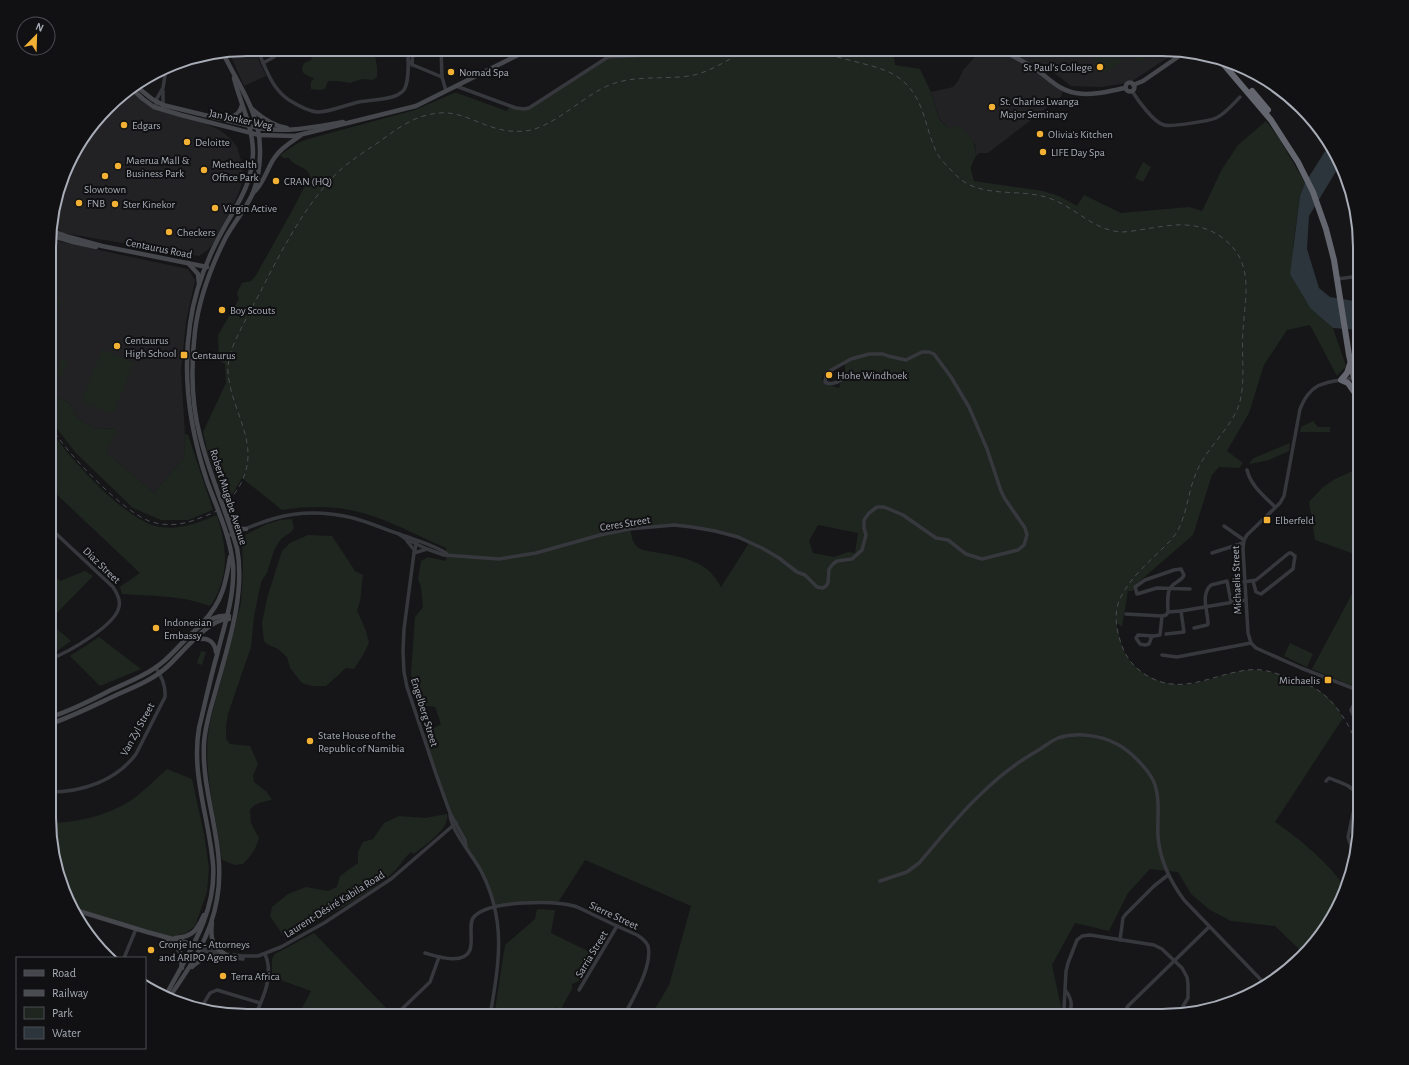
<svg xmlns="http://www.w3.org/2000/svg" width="1409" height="1065" font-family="'Alegreya Sans',sans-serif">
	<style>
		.built { fill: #222225 }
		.green { fill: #1e261f; fill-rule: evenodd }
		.water { fill: #2c353c }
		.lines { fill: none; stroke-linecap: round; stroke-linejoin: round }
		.street { stroke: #37383d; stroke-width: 3.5 }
		.secondary { stroke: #45474d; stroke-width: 4.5 }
		.highway { stroke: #63666e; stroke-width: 6 }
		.rail { stroke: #4a4c52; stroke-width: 1; stroke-dasharray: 5 4; stroke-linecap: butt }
		.poi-dot { fill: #f2b134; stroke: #111113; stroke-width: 1.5 }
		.labels { text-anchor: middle; stroke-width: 4; stroke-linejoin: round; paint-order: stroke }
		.poi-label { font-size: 11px; fill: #a8adb8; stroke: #111113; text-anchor: start }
		.street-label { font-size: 11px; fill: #a8adb8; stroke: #111113 }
		.rim { fill: none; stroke: #a8adb8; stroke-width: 2 }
	</style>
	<rect width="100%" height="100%" fill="#161618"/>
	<g class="built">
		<path d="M247 49H254L266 76 244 86 229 52Z"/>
		<path d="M982 49H1175L1179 50 1134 80 1121 84 1101 87 1071 86 1041 63 1036 62 1030 65 1064 89 1061 97 988 153H980L976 156 975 144 955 126 950 130 939 118 931 92 953 87 958 81 963 70Z"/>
		<path d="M130 90 145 102 201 122 218 129 230 138 237 147 242 163 243 180 239 192 231 210 212 245 208 250 199 256 63 233 56 228 54 218 58 199 75 148 116 98Z"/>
		<path d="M52 240 188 269 195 280 186 322 181 371 185 434 184 457 154 493 106 452 117 428 97 429 82 422 76 416 71 404 50 394 51 243Z"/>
	</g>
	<g class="green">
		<path d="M313 49H374L377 67V77L373 80 362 79 350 83 338 81H328L325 89 319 90 311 89V82L314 78C305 75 299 73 304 63L311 60Z"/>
		<path d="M704 49H893L895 65 920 69 931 92 939 119 949 129 955 126C966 127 976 143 976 154 976 159 971 163 971 168 971 172 973 177 974 181L1043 191 1059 196 1077 206 1084 195 1121 213 1189 207 1202 211 1222 169 1238 145 1266 121 1279 138 1305 183 1300 196 1293 247 1311 309 1333 328 1346 366 1337 376 1310 325 1287 330 1264 365 1249 413 1227 451 1243 463 1239 468 1219 467 1212 475 1193 535 1134 586 1133 591H1128L1122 627 1116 622C1118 631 1120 640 1123 649 1133 674 1165 688 1191 684 1210 681 1228 672 1247 670 1265 668 1283 676 1300 682 1320 689 1333 698 1343 718L1275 822C1300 839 1329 863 1346 889L1345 894 1312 947 1300 950 1275 926 1231 921 1210 910 1191 894 1178 872 1150 869 1128 893 1109 931 1075 923 1052 965 1063 1016H651L669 985 691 906 585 860 557 904 521 903 496 907 487 884 466 846 450 813 424 734 441 724 435 707 418 705 416 698 418 691 413 684 411 674 415 617 423 607 421 587 418 579 421 561 428 557 446 561V548C411 533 376 512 337 508 318 506 300 507 282 510L242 478 233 493 225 503 208 454 203 432 226 383 225 364 219 360 218 335 239 299 237 293 242 283 251 281 255 277 293 209 310 176C308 166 294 167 289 158H283L280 155 298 143 308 139 415 110 454 93H457L507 111 510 106 524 109 604 59 688 53ZM845 363V373L841 380 839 388 824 383 822 379 825 371H828ZM674 525 715 531 749 543 721 587C716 579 712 572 704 567 688 556 663 554 643 550 632 545 633 540 630 529ZM818 525 858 533 855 553 848 552 834 557 813 553 809 541Z"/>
		<path d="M1088 49H1113L1121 62 1103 74Z"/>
		<path d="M1130 49H1159L1139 63Z"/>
		<path d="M1143 162 1151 167 1143 182 1135 178Z"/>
		<path d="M51 296 61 301 55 315 51 313Z"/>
		<path d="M102 349 134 363 113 414 81 401Z"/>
		<path d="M52 355 59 358 53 372 50 371V360Z"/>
		<path d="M62 359 68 362 62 376 56 374Z"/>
		<path d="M50 394 71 404 76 416 82 422 97 429 118 428 106 452 154 493 184 457 185 434 188 435 213 510 188 520H161L133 508 76 453 55 426 50 416Z"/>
		<path d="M1313 421 1318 427H1330V432H1300L1301 427Z"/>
		<path d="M50 429C69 458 119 513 152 525 174 532 196 524 217 515 227 548 230 573 212 604L209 606C182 595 151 596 122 594L120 587 140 573 50 488Z"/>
		<path d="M1360 436V556L1315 540 1309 502 1322 488 1335 479 1357 469Z"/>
		<path d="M1290 443 1289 451 1269 460 1250 464V462L1254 458Z"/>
		<path d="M292 519 294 528 291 532 281 539 274 550 267 573 262 580 260 587 254 617 251 647 228 714 226 726V739L230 744 250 746 258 764 253 776 254 782 267 792 272 800C264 802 255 802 250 810L251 823 259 838C256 849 251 856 243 864L235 865 222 860C216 814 201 768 210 722L241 603 243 570 242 540 245 535 267 524 280 520Z"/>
		<path d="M308 535 332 536 355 571 363 575C361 587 362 600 357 610L366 631 369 643 363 655 354 669 346 668 326 686H312L302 683 290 668 287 657 278 649 267 644 264 641 262 623 267 598 282 551 290 543Z"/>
		<path d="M85 571 93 576 50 620V572L60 581Z"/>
		<path d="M1360 579V689L1312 669Z"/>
		<path d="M50 623 71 641 57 651 50 653Z"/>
		<path d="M99 637 141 669 100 686 70 656Z"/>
		<path d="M1290 643 1313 654 1307 667 1284 656Z"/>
		<path d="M201 651 206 652 202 665 197 663Z"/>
		<path d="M167 769 192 779 204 834 209 868 207 892 195 926 186 933 171 937 136 929 69 905 49 832V823C75 823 105 816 127 803 139 796 156 779 167 769Z"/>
		<path d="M447 814C450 829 425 845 414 854L411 852C402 860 398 869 389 876 361 899 327 915 296 933L289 936 283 935 270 916 272 907 288 894 306 887 328 891 337 887 340 876 358 863V852L363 842 373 839 384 823 399 816 425 818Z"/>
		<path d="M537 909 555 910 551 933 596 955 579 981 572 984V989L562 1007 576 1016H560L556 1007 545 1016H494L505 945 535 919Z"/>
		<path d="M314 933 386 1008 379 1016H298L311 991 272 977V959L275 954Z"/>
	</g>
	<path class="water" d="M1329 145 1341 163 1309 216 1307 249 1319 288 1330 297 1360 302V330L1333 328 1311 309 1290 274 1300 196 1305 183Z"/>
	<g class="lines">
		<g class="street">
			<path d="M257 49C266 68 271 88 289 100 297 105 308 111 317 112 327 113 348 104 359 102 370 100 381 100 392 97 396 96 400 94 403 91 410 84 408 59 408 49"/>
			<path d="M441 49 442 77 446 91"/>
			<path d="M511 49 514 57"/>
			<path d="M965 49 966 55"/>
			<path d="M408 60 413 65 442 77"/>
			<path d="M263 63 274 57 278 49"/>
			<path d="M412 65 413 49"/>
			<path d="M456 86 516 108 524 109 529 108 608 57 688 53 704 49"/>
			<path d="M1132 91C1137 99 1154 123 1164 125 1171 127 1209 121 1216 118 1225 114 1233 104 1240 97"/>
			<path d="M163 107V91"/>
			<path d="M156 108V100L163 88 166 69"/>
			<path d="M1337 279 1360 276"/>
			<path d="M1353 378C1327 382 1311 381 1300 409L1284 496 1280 503 1247 535 1244 540 1243 549 1248 633 1251 643 1256 648 1301 668 1360 691"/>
			<path d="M1247 470C1251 486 1264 496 1275 507"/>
			<path d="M1224 526 1244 540"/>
			<path d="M399 534 406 539 427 549 444 555 499 559 536 553 600 535 629 529 674 525 692 527 715 531 738 537 762 548 779 558 797 572 805 575 817 587 823 588 826 586 828 583 829 569 833 564 837 561 852 559 862 550 866 535 864 528V520L869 513 877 507H884L903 515 936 538 948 540 966 554 982 559 1018 550 1024 545 1027 535 1025 528 1005 499 1001 491 987 449 969 407 951 377 934 354 929 352H922L906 360 888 356 883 354H869L851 359 826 373 825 382C829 385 837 383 841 380"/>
			<path d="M227 536C244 530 260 522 276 518 301 511 328 512 353 518 369 522 383 529 399 534 412 539 437 546 447 554"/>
			<path d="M407 541 415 551"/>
			<path d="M417 541 414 553 404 629 403 651 404 672 407 687 436 774 450 813 465 840 466 846"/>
			<path d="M414 553 427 549"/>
			<path d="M1212 553 1243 543"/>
			<path d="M1244 582 1256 580 1289 553H1291L1295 556 1293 569 1261 594 1256 592 1253 581"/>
			<path d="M1168 612C1168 605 1166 591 1172 586 1176 581 1182 581 1184 575L1181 569 1174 570 1145 580 1135 587 1137 594 1157 588 1190 589"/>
			<path d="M1168 612 1181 611 1246 600"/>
			<path d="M1126 614 1162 616 1166 615 1168 612"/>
			<path d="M1194 628 1207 625 1208 624C1208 611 1200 595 1211 585L1227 581 1231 602"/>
			<path d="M1166 634 1184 632 1181 611"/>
			<path d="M1152 636 1149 644 1145 645 1140 644 1136 638 1138 635 1154 636 1160 635 1162 616"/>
			<path d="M1162 655 1177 657 1251 643"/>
			<path d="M50 659C67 653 115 626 119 607 121 600 117 593 113 587L50 528"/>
			<path d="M1360 730 1351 710 1360 692"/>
			<path d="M1326 781 1329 778C1339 782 1352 785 1357 795L1348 837 1354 855"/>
			<path d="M50 792C82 792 116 781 136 754L165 697C166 686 162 677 156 668"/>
			<path d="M450 815C452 832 473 856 481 871 507 921 499 963 490 1016"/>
			<path d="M880 881 907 872 919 863C940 839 959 814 982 793 998 777 1018 762 1037 751 1044 747 1051 741 1058 738 1077 732 1100 735 1117 744 1130 751 1146 767 1153 780 1161 797 1157 818 1158 837 1160 861 1170 881 1184 900L1265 984"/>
			<path d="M80 920 83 912"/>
			<path d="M1120 940 1123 918 1126 914 1154 886 1168 875"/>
			<path d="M201 946 225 954 242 956H258L281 947 324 923 391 879 456 823"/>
			<path d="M199 949 225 957 243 959"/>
			<path d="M425 953C436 956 463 966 470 950 472 943 471 936 471 929 471 924 471 918 476 915 491 901 554 900 574 906 581 908 589 913 596 916 610 923 623 929 637 935 642 938 646 941 648 946 653 966 633 998 624 1016"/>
			<path d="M124 958 136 929"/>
			<path d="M579 990 617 926"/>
			<path d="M1065 990C1070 995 1073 1004 1070 1010L1067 1011 1064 1009 1066 971 1068 963 1077 940 1082 936 1090 935 1154 945 1162 949 1182 968 1187 977 1188 984V998L1182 1008 1176 1015"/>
			<path d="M201 1008 210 993 217 990 260 1003"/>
			<path d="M255 1016C264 996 274 975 265 954"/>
			<path d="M394 1016 404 1007 430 982 439 957"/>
			<path d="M1122 1016 1128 1006 1209 927"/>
		</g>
		<g class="secondary">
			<path d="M1001 49C1012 56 1023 61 1034 68 1048 77 1059 91 1076 93 1092 96 1110 91 1125 88"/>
			<circle cx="1130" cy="87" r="4.5"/>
			<path d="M1133 85 1143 81 1185 52"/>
			<path d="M136 86 152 99 163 105 258 128C287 133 314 127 343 122"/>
			<path d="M132 89 143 99 154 107 181 115 259 135 295 136 416 106 530 49"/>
			<path d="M252 109C262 118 273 126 287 128"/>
			<path d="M223 118C233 117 239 116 242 105"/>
			<path d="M253 193C264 184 267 168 275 157 281 148 291 142 300 136"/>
			<path d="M53 214V228"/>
			<path d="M51 226 55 230 54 235"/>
			<path d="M55 232 69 237 102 246 207 267"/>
			<path d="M53 236 73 242 96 247"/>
			<path d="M188 263 198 274 199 284"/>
			<path d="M228 516C233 525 236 529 246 529"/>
			<path d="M204 621C222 602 226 583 230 557"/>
			<path d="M197 640C207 636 215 642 216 652"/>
			<path d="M50 717C71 711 91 700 111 690 129 682 149 674 164 661 182 646 204 612 229 616"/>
			<path d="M50 724C71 717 91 707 112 697 131 688 152 681 168 666 181 654 210 617 229 619"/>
			<path d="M72 909 147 932 195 945"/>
			<path d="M212 923C210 937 212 947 225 954"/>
			<path d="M175 938C193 937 197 930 204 915"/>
			<path d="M164 940 188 946"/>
			<path d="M174 944 180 952 182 968"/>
			<path d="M192 967C202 957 211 955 225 957"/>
			<path d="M165 997C187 955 217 914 213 864 209 818 191 774 199 728 205 704 210 679 217 655 224 626 235 596 233 565 230 535 217 509 207 481 190 430 182 378 190 324 194 294 205 264 219 237 234 208 252 188 253 153 253 126 240 103 234 78"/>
			<path d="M168 999C189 969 211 937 217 899 227 846 201 796 204 743 205 726 210 710 215 693 227 648 246 594 237 548 226 510 209 474 200 436 191 402 191 365 195 331 199 299 211 267 225 239 233 224 245 210 252 195 260 178 262 148 258 130 252 102 235 78 223 53"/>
		</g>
		<g class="highway">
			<path d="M1220 60 1271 120 1298 162 1313 192 1326 229 1334 260 1349 355 1360 405"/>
			<path d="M1252 91 1268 110"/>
			<path d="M1350 364 1347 373 1341 380 1348 383 1355 393"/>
		</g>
		<g class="rail">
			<path d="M811 49C825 53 839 58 853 61 871 66 890 69 904 82 926 102 925 131 938 155 941 160 946 165 950 169 957 177 965 184 975 187 1000 196 1029 189 1054 200 1078 210 1094 230 1121 232 1129 232 1138 230 1146 229 1169 225 1191 221 1213 232 1225 238 1237 249 1242 263 1250 284 1244 309 1243 331 1241 354 1246 383 1239 405 1230 430 1206 448 1196 473 1188 492 1187 514 1177 532 1173 538 1169 542 1165 546 1148 563 1126 581 1118 604 1114 618 1117 633 1122 646 1126 658 1135 668 1146 675 1181 697 1212 674 1248 670 1260 668 1272 672 1284 676 1294 680 1304 683 1313 687 1337 701 1350 726 1360 751"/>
			<path d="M50 425C64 451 122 511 149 521 170 528 186 524 205 516 221 511 230 501 239 487 263 445 232 415 228 373 227 362 231 351 235 341 246 318 258 297 269 275 288 239 307 204 335 175 348 162 364 152 379 142 398 128 415 115 439 113 459 111 477 123 495 128 505 131 514 132 524 131 549 130 579 100 603 88 630 74 659 80 689 76 709 73 727 60 745 51L751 49"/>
		</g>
	</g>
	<g class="poi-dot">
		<circle cx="1100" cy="67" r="4"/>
		<circle cx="451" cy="72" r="4"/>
		<circle cx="992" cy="107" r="4"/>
		<circle cx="124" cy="125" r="4"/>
		<circle cx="1040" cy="134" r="4"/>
		<circle cx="187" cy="142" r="4"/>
		<circle cx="1043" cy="152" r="4"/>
		<circle cx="118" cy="166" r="4"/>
		<circle cx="204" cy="170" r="4"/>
		<circle cx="105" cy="176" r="4"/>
		<circle cx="276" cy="181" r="4"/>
		<circle cx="79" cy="203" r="4"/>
		<circle cx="115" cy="204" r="4"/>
		<circle cx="215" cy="208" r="4"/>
		<circle cx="169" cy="232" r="4"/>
		<circle cx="222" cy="310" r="4"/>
		<circle cx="117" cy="346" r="4"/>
		<rect x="180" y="351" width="8" height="8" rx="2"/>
		<circle cx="829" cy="375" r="4"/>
		<rect x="1263" y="516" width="8" height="8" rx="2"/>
		<circle cx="156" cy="628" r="4"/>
		<rect x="1324" y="676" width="8" height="8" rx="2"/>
		<circle cx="310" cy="741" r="4"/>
		<circle cx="151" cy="950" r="4"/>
		<circle cx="223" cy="976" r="4"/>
	</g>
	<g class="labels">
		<g class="poi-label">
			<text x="1092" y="71" text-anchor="end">St Paul's College</text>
			<text x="459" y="76">Nomad Spa</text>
			<text x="1000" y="105">St. Charles Lwanga<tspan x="1000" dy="13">Major Seminary</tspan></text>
			<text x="132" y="129">Edgars</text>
			<text x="1048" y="138">Olivia's Kitchen</text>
			<text x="195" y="146">Deloitte</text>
			<text x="1051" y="156">LIFE Day Spa</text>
			<text x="126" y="164">Maerua Mall &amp;<tspan x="126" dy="13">Business Park</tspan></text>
			<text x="212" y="168">Methealth<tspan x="212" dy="13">Office Park</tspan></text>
			<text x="284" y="185">CRAN (HQ)</text>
			<text x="105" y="193" text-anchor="middle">Slowtown</text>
			<text x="87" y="207">FNB</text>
			<text x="123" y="208">Ster Kinekor</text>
			<text x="223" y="212">Virgin Active</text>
			<text x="177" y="236">Checkers</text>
			<text x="230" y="314">Boy Scouts</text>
			<text x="125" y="344">Centaurus<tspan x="125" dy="13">High School</tspan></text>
			<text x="192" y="359">Centaurus</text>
			<text x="837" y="379">Hohe Windhoek</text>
			<text x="1275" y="524">Elberfeld</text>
			<text x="164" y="626">Indonesian<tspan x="164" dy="13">Embassy</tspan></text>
			<text x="1320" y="684" text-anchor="end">Michaelis</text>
			<text x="318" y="739">State House of the<tspan x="318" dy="13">Republic of Namibia</tspan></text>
			<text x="159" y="948">Cronje Inc - Attorneys<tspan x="159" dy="13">and ARIPO Agents</tspan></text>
			<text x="231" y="980">Terra Africa</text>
		</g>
		<g class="street-label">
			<text transform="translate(241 119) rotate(12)" y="4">Jan Jonker Weg</text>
			<text transform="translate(159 248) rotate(11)" y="4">Centaurus Road</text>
			<text transform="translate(229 497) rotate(72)" y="4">Robert Mugabe Avenue</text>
			<text transform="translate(625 523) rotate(-9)" y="4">Ceres Street</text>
			<text transform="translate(102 565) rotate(44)" y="4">Diaz Street</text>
			<text transform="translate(1236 580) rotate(-92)" y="4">Michaelis Street</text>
			<text transform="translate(425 712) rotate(73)" y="4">Engelberg Street</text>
			<text transform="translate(137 729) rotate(-61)" y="4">Van Zyl Street</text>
			<text transform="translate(334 904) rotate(-32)" y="4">Laurent-Désiré Kabila Road</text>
			<text transform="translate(614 915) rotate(25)" y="4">Sierre Street</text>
			<text transform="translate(591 954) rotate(-59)" y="4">Sarria Street</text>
		</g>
	</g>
	<path d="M0 0H1409V1065H0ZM247 56H1162A191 191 0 0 1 1353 247V818A191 191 0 0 1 1162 1009H247A191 191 0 0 1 56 818V247A191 191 0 0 1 247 56Z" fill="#111113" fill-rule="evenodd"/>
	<path class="rim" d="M247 56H1162A191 191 0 0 1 1353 247V818A191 191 0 0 1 1162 1009H247A191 191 0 0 1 56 818V247A191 191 0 0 1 247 56Z"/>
	<rect x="16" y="957" width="130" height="92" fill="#111113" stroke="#4d4f55"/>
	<rect x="24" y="970" width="20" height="6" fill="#45474d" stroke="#4d4f55"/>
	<text x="52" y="977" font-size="12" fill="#a8adb8">Road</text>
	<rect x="24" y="990" width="20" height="6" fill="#4a4c52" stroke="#4d4f55"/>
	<text x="52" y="997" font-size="12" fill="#a8adb8">Railway</text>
	<rect x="24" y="1007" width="20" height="12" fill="#1e261f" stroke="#4d4f55"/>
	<text x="52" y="1017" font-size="12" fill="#a8adb8">Park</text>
	<rect x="24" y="1027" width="20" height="12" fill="#2c353c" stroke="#4d4f55"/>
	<text x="52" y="1037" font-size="12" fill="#a8adb8">Water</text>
	<g transform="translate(36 36) rotate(23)"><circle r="19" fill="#111113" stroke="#4d4f55"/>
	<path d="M0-3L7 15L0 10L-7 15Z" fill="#f2b134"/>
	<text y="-6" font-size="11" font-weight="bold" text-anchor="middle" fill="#a8adb8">N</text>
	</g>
</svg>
